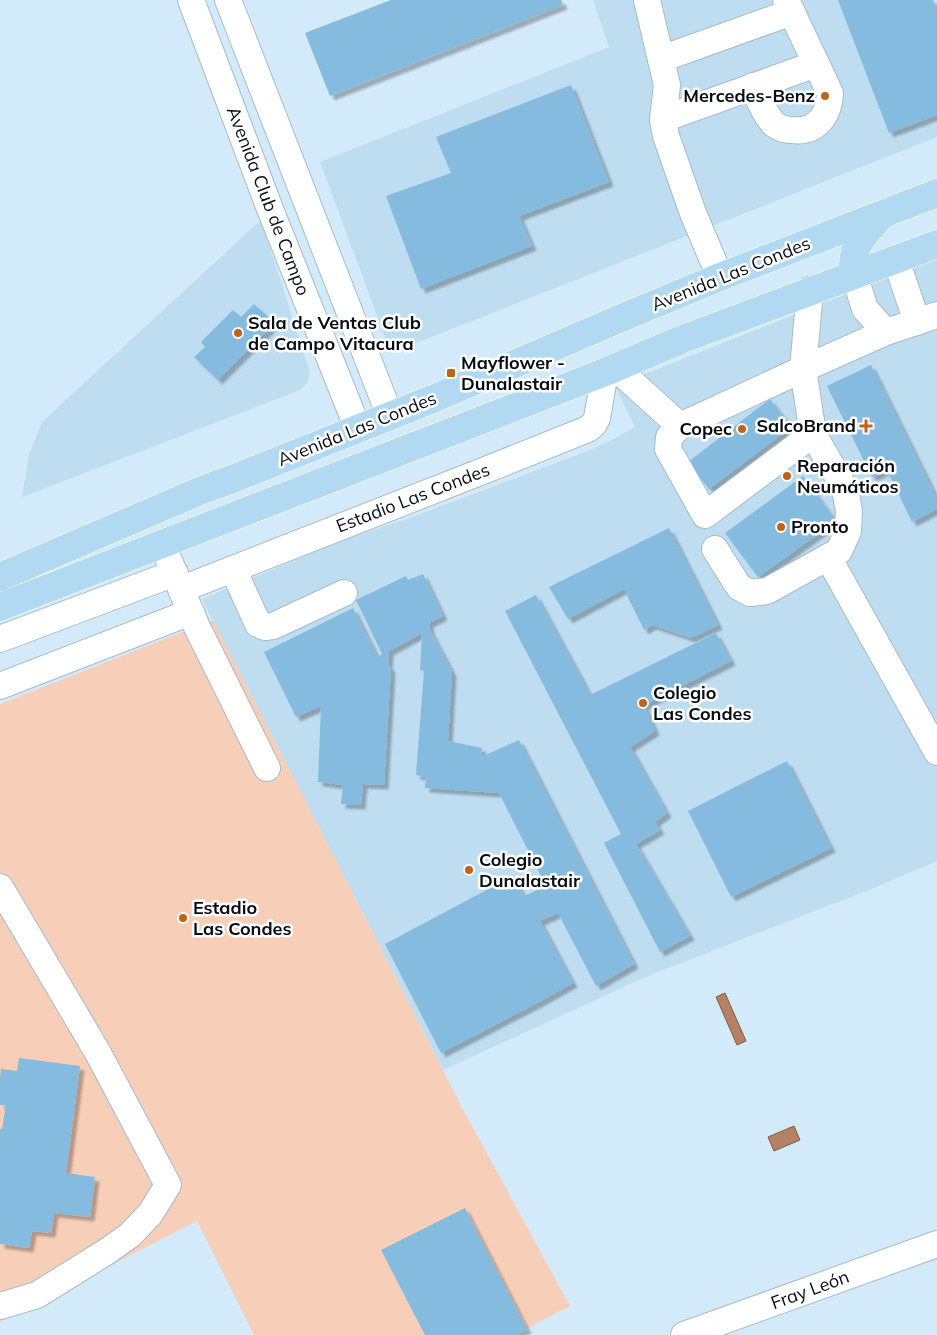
<svg xmlns="http://www.w3.org/2000/svg" width="937" height="1335" font-family="Mulish,sans-serif">
	<style>
		.built { fill: #beddf0 }
		.green { fill: #f7cfb8 }
		.water { fill: #b48164; stroke: #805e4b }
		.building { fill: #85bbde; filter: url(#shadow) }
		.lines { fill: none; stroke-linecap: round; stroke-linejoin: round }
		.minor-casing { stroke: #a5bccb; stroke-width: 28 }
		.major-casing { stroke: #fff; stroke-width: 29 }
		.minor { stroke: #fff; stroke-width: 26 }
		.major { stroke: #b1d9f2; stroke-width: 28 }
		.poi-dot { fill: #c1621a; stroke: #fff; stroke-width: 2 }
		.labels { text-anchor: middle; stroke-width: 5; stroke-linejoin: round; paint-order: stroke }
		.poi-label { font-size: 18px; font-weight: bold; fill: #060d12; stroke: #fff; text-anchor: start }
		.street-label { font-size: 18px; fill: #060d12; stroke: #fff }
	</style>
	<defs>
		<filter id="shadow"><feDropShadow dx="4.5" dy="4.5" stdDeviation="1" flood-color="#0004"/></filter>
	</defs>
	<rect width="100%" height="100%" fill="#d3eafa"/>
	<g class="built">
		<path d="M593 0H937V137L391 353 320 162 609 47Z"/>
		<path d="M261 220 307 363 310 373 307 383 300 390 22 497 29 455 42 422Z"/>
		<path d="M937 258V861L871 889 650 975 443 1070 202 599 346 539 415 516 590 450 612 440 635 427 615 386Z"/>
	</g>
	<path class="green" d="M213 620 466 1115 570 1306 514 1335H254L197 1221 0 1322V704Z"/>
	<g class="water">
		<path d="M725 993 746 1041 737 1045 716 997Z"/>
		<path d="M794 1126 800 1140 774 1151 768 1137Z"/>
	</g>
	<g class="building">
		<path d="M391 0H561L563 5 330 96 305 33Z"/>
		<path d="M838 0H933L937 10V115L889 133Z"/>
		<path d="M571 85 609 182 519 216 532 246 421 289 386 196 451 173 436 137Z"/>
		<path d="M254 304 275 323 218 380 194 357 205 347 201 342 233 310 241 317Z"/>
		<path d="M871 365 937 499V509L912 522 887 470 872 477 827 386Z"/>
		<path d="M770 399 791 427 709 489 688 462Z"/>
		<path d="M803 476 836 521 758 577 725 533Z"/>
		<path d="M669 528 718 625 691 638 652 625 644 630 624 589 568 619 549 587Z"/>
		<path d="M423 574 443 616 429 623 430 630 452 672 448 741 482 748 481 757 519 740 634 964 596 986 558 913 540 921 573 983 539 1002 441 1053 385 944 513 876 524 896 546 886 499 793 425 788 426 777 416 775 424 671 420 670 422 633 389 651 388 665 391 668 384 785 363 784 361 805 341 804 343 785 318 782 321 706 296 717 264 652 353 608 377 657 382 654 356 600 406 576 408 580Z"/>
		<path d="M536 595 590 695 716 633 731 661 644 705 655 731 630 747 667 813 655 822 660 830 636 844 690 936 660 952 604 843 621 834 505 611Z"/>
		<path d="M787 761 831 848 731 897 688 811Z"/>
		<path d="M19 1058 80 1066 66 1173 95 1177 90 1217 54 1213 51 1233 32 1231 29 1248 0 1244V1129H2L6 1105H0V1079L1 1069 17 1071Z"/>
		<path d="M465 1208 527 1329 515 1335H425L381 1250Z"/>
	</g>
	<g class="lines">
		<defs>
			<g id="minor">
				<path d="M191 0 270 209 358 429"/>
				<path d="M228 0 390 416"/>
				<path d="M647 0 667 85 663 119 666 136 693 213 720 277"/>
				<path d="M661 59 792 12"/>
				<path d="M753 86C759 98 764 114 774 124 779 128 785 130 792 130 816 133 829 116 830 93L786 0"/>
				<path d="M663 119 816 64"/>
				<path d="M896 260 917 322"/>
				<path d="M854 274 865 309 886 332"/>
				<path d="M810 290 803 369 813 434 705 515 668 449 669 437 680 426 803 369 886 332 937 315"/>
				<path d="M616 368 680 426"/>
				<path d="M162 544 197 627 267 768"/>
				<path d="M715 549 739 587 750 593 767 591 839 551 848 531 849 511 845 489 813 434"/>
				<path d="M828 557 937 752"/>
				<path d="M233 569 258 624 265 627 273 626 344 593"/>
				<path d="M182 589 483 471 588 429 594 424 597 418 605 372"/>
				<path d="M0 639 175 573"/>
				<path d="M0 686 191 612"/>
				<path d="M0 887 98 1053 168 1185 150 1214 130 1235 106 1252 37 1295 0 1306"/>
				<path d="M684 1335 937 1244"/>
			</g>
			<g id="major">
				<path d="M854 274C849 248 865 233 882 215"/>
				<path d="M0 577 202 490 235 478 435 398 619 319 720 277 937 193"/>
				<path d="M0 607 605 372 683 339 937 244"/>
			</g>
		</defs>
		<use href="#minor" class="minor-casing"/>
		<use href="#major" class="major-casing"/>
		<use href="#minor" class="minor"/>
		<use href="#major" class="major"/>
	</g>
	<g class="poi-dot">
		<circle cx="825" cy="96" r="5"/>
		<circle cx="238" cy="333" r="5"/>
		<rect x="446" y="368" width="10" height="10" rx="2.5"/>
		<path d="M863.5 418.5h5v5h5v5h-5v5h-5v-5h-5v-5h5z"/>
		<circle cx="742" cy="429" r="5"/>
		<circle cx="787" cy="476" r="5"/>
		<circle cx="781" cy="527" r="5"/>
		<circle cx="643" cy="703" r="5"/>
		<circle cx="469" cy="870" r="5"/>
		<circle cx="183" cy="918" r="5"/>
	</g>
	<g class="labels">
		<g class="poi-label">
			<text x="815" y="102" text-anchor="end">Mercedes-Benz</text>
			<text x="248" y="329">Sala de Ventas Club<tspan x="248" dy="21">de Campo Vitacura</tspan></text>
			<text x="461" y="369">Mayflower -<tspan x="461" dy="21">Dunalastair</tspan></text>
			<text x="856" y="432" text-anchor="end">SalcoBrand</text>
			<text x="732" y="435" text-anchor="end">Copec</text>
			<text x="797" y="472">Reparación<tspan x="797" dy="21">Neumáticos</tspan></text>
			<text x="791" y="533">Pronto</text>
			<text x="653" y="699">Colegio<tspan x="653" dy="21">Las Condes</tspan></text>
			<text x="479" y="866">Colegio<tspan x="479" dy="21">Dunalastair</tspan></text>
			<text x="193" y="914">Estadio<tspan x="193" dy="21">Las Condes</tspan></text>
		</g>
		<g class="street-label">
			<text transform="translate(268 201) rotate(69)" y="6">Avenida Club de Campo</text>
			<text transform="translate(731 274) rotate(-22)" y="6">Avenida Las Condes</text>
			<text transform="translate(357 429) rotate(-22)" y="6">Avenida Las Condes</text>
			<text transform="translate(413 498) rotate(-21)" y="6">Estadio Las Condes</text>
			<text transform="translate(810 1290) rotate(-20)" y="6">Fray León</text>
		</g>
	</g>
</svg>
